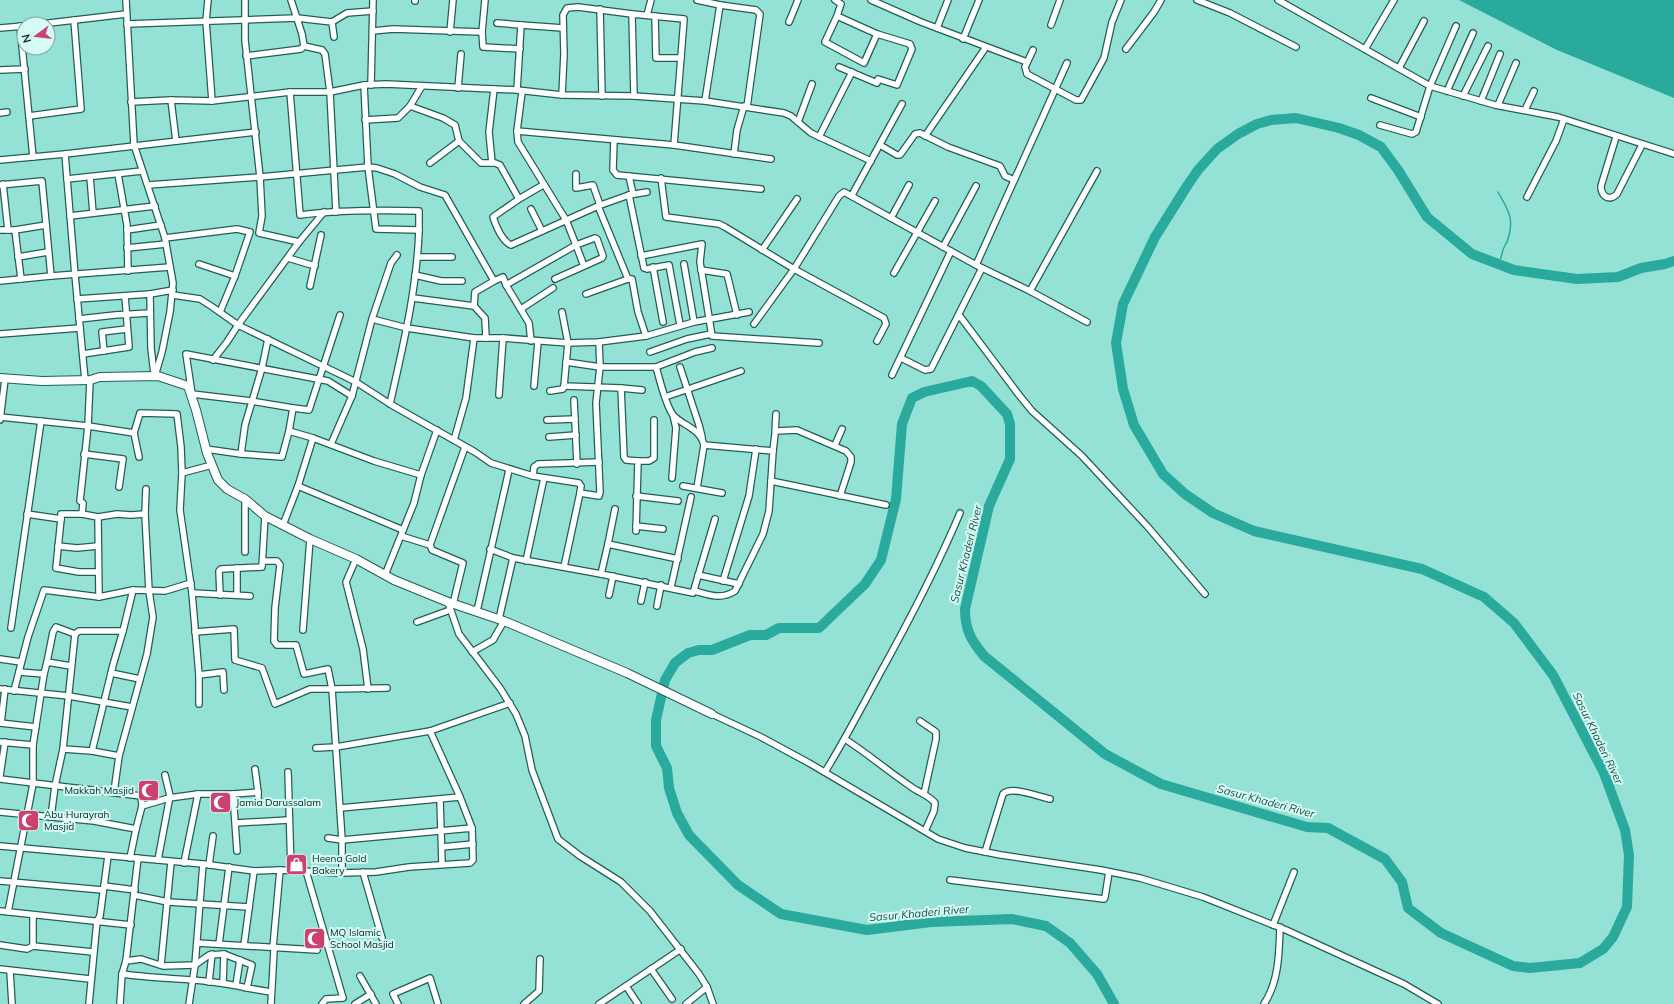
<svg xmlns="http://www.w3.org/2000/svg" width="1674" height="1004" font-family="Mulish,sans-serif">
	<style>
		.water { fill: #2aaa9c }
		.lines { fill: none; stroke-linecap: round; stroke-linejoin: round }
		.stream { stroke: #2aaa9c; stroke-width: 1.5 }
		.river { stroke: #2aaa9c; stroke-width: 10 }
		.street-casing { stroke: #215e56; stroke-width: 8 }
		.secondary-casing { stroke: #215e56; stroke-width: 10 }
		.street { stroke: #fff; stroke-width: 5.5 }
		.secondary { stroke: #fff; stroke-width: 8 }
		.labels { text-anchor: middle; stroke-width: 4; stroke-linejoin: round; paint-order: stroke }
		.poi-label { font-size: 10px; fill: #032521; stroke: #d5fbf4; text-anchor: start }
		.water-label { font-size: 11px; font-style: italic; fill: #184c46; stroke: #d5fbf4 }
	</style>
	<rect width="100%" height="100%" fill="#94e2d6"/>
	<path class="water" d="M1459 0H1674V98L1557 50Z"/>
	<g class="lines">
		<path class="stream" d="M1498 264C1502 258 1501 256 1503 250 1504 246 1507 243 1508 239 1515 218 1507 208 1498 192"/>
		<path class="river" d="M1114 1004 1097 974 1070 943 1046 926 1012 919 931 922 867 930 781 914 738 885 689 835 677 813 669 788 667 768 656 746V720L665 680 675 663 688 653 699 650H712L750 635H766L779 628H819L865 584 881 560 896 499 902 424 912 398 924 392 972 381 981 386 1007 414 1010 424V459L989 506 965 609C965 630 971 640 984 656L1105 754 1161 784 1307 827 1328 828 1385 859 1402 882 1408 908 1441 933 1513 966 1530 968 1580 963 1603 949 1613 937 1627 907 1629 855 1625 830 1604 773 1553 675 1514 623 1484 597 1422 569 1254 531 1213 513 1185 494 1163 474 1134 425 1123 389 1116 343 1123 304 1155 237 1187 186 1198 170 1217 149 1238 134 1257 124 1271 120 1296 118 1339 128 1359 135 1381 147 1398 170 1427 217 1472 254 1514 270 1577 279 1618 277 1641 268 1665 264 1674 261"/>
		<defs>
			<g id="street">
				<path d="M126 0 134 145 165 238 173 283 170 312 162 352 155 376"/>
				<path d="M208 0 206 21 212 101"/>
				<path d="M245 0V40L260 177 262 216 259 233 299 242"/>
				<path d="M835 0 841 4 837 16 825 42 864 63 877 34 837 16"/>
				<path d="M871 0 921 22 1027 62"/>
				<path d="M1197 0 1230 13 1296 47"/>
				<path d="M1278 0 1430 86 1495 105 1558 117 1674 154"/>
				<path d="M415 1V0"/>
				<path d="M720 5 756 10 760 14 747 107"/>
				<path d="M600 9 602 96"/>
				<path d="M647 15 651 0"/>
				<path d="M655 16 656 58H681"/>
				<path d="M332 22 347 13 373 11"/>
				<path d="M789 22 798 0"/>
				<path d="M497 23 521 25"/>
				<path d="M41 24 126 14"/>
				<path d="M127 24 297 18 332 22 334 37"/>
				<path d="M1051 25 1060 0"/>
				<path d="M20 26 33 157"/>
				<path d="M0 28 24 26"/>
				<path d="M937 28 948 0"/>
				<path d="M373 31 393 29 482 32 485 0"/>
				<path d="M450 32 453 0"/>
				<path d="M482 32 483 47 520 49"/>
				<path d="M877 34 910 44 912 49 897 85 878 79"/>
				<path d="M963 39 979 0"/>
				<path d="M304 46 322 50 325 54 330 92 336 212"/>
				<path d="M1126 49 1154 12 1161 0"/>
				<path d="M1365 49 1394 0"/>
				<path d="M1033 50 1025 67 1027 74 1076 100H1081L1104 58 1112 22 1121 0"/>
				<path d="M246 56 301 49 304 46 302 34 291 0"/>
				<path d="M839 67 877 83"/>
				<path d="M1399 68 1424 21"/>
				<path d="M0 70 25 69"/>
				<path d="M364 85 368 167 376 229 419 230C417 289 403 346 390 404"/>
				<path d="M371 85 373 0"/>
				<path d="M458 88 461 54"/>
				<path d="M517 90 521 25 563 28"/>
				<path d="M1447 91 1473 33"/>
				<path d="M290 92 300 215C339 210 379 210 419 211V230"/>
				<path d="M562 95 564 54 563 15 567 8 578 7 632 14"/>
				<path d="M634 96 632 14 684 19 674 145"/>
				<path d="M1463 96 1488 46"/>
				<path d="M1371 98 1421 117"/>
				<path d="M171 100 176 141"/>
				<path d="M705 101 784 113 791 116 811 133 871 161"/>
				<path d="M1481 101 1500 54"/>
				<path d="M131 102 171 100 212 101 290 92H330L364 85 386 84 517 90 562 95 634 96 705 101 720 5 697 0"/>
				<path d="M1498 105 1516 63"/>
				<path d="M410 106 443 118 455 125 459 141"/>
				<path d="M1525 110 1534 91"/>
				<path d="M0 113 7 112"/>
				<path d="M29 116 81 109 74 20"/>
				<path d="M365 120 398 118 410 106 422 86"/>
				<path d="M798 122 812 84"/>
				<path d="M1380 125 1412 134 1416 132 1430 86 1456 26"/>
				<path d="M517 131 674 145 771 159"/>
				<path d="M925 136 986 47"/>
				<path d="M819 137 852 72"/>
				<path d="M1616 137 1601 186C1601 196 1609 202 1617 194L1642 145"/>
				<path d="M614 140 613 170 617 175 761 189"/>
				<path d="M880 145 897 155H900L915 134 920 133 948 147 1000 166 1005 176 1014 180"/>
				<path d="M65 154 75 275 85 380"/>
				<path d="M734 154 737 130 744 106"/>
				<path d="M0 160 65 154 256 132"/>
				<path d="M430 163 459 141 481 163H495L500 165 519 199 543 185"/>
				<path d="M492 163 489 132 494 89"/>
				<path d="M118 174 127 225 128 271"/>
				<path d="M576 174V188L593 185 600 205"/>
				<path d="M629 176 633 194 629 195 644 268 647 269 669 265 680 325"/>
				<path d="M90 177 93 213"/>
				<path d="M661 178 666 217 719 224 725 227 794 269 754 324"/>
				<path d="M67 179 142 171"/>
				<path d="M3 184 8 230"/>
				<path d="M0 185 42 181 51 276"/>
				<path d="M148 185 260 177 368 167 377 168 395 174 420 187 445 195 494 281"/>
				<path d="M852 195 902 104"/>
				<path d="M1527 197 1556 141 1564 119"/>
				<path d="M519 199 493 217C496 226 502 241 511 245L598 206 629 195 647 192"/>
				<path d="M598 206 628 279"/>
				<path d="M531 209 542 231"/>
				<path d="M70 216 155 206"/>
				<path d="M891 218 909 185"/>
				<path d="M0 230H15L46 225"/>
				<path d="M15 230 21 279"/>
				<path d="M127 230 161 225"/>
				<path d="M165 238 237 229 250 232 235 276 220 312"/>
				<path d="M943 247 976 186"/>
				<path d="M127 248 166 244"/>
				<path d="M762 250 797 199"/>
				<path d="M641 256 702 244 700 262 712 336 819 343"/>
				<path d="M18 257 48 252"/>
				<path d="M418 257H452"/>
				<path d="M288 258 315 266"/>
				<path d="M199 264 235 276"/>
				<path d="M684 264 694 322"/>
				<path d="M976 265 1067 63"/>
				<path d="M653 267 663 322"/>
				<path d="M701 270 727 274 737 315"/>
				<path d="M894 273 935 201"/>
				<path d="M415 275 441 281H462"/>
				<path d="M555 279 602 258 603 256 597 239 595 238 576 245 584 266"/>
				<path d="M0 281 51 276 170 267"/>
				<path d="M506 285 576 245 566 220 518 142 517 131 522 92"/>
				<path d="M310 286 321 235"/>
				<path d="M1030 291 1097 171"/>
				<path d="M150 294 173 290"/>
				<path d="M586 294 628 279H632L638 312 646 336"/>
				<path d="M173 295 200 299 211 306 238 325 356 382 390 404 475 452 491 463 533 476 579 483 581 486 580 493 599 496 600 492 596 403 600 367 599 342"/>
				<path d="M413 298 474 306 475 292 494 281 503 277 506 285 529 323 531 341"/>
				<path d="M77 299 150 294 151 348 154 374"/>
				<path d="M474 306 485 318 486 338"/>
				<path d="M521 309 553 288"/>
				<path d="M562 312 568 343 564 386 621 388 624 457 626 460 638 461 636 531"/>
				<path d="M959 315 1019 395 1032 411 1082 456 1147 526 1205 594"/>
				<path d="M79 319 115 315 150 313"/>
				<path d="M372 319 407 328 474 338H503L568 343 599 342 646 336 694 322 749 312"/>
				<path d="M0 334 80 328"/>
				<path d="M877 341 886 324 884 318 794 269 839 196 844 192 976 265 1030 291 1087 322"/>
				<path d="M104 351 102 332 127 329"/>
				<path d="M650 352 687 339 711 334"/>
				<path d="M83 354 129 347 125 296"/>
				<path d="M901 358 925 370 931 369 982 268"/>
				<path d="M213 360 227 342 238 325 299 242 324 212"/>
				<path d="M566 362 600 367H656C660 380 665 404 673 415 683 426 700 428 704 445L697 488"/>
				<path d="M656 367 695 352 712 348"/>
				<path d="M680 367 699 425 702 437"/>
				<path d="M892 375 951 251"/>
				<path d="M90 380 88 426 80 501 83 503 82 514 98 517 99 597 133 590 165 591 191 583"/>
				<path d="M534 386 538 342"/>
				<path d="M621 388 642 390"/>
				<path d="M550 391 563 389 564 386"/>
				<path d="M499 395 503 338"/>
				<path d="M665 397 741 371"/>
				<path d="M574 400 577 464"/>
				<path d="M293 408 309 410 340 315"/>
				<path d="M0 417 88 426 134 433 140 413 177 414 181 447 182 473 180 510 192 593 199 675V704"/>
				<path d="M0 420 5 379"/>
				<path d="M547 420 575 419"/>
				<path d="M289 431 293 408 251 401 192 394 186 354 328 381 352 396"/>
				<path d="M776 431 797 430 846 451 851 457V462L840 496"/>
				<path d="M134 433 139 457"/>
				<path d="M549 437 576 435"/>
				<path d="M454 440 466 398 474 338"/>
				<path d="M331 444 352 396 372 319 391 263 397 255"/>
				<path d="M704 445 773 451 771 481 886 505"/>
				<path d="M835 445 842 429"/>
				<path d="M206 449 241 454 282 457 289 431 313 438 374 461 421 475"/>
				<path d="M773 451 775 434 776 414"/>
				<path d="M84 454 123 459 119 487"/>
				<path d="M241 454 245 425 262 368 268 339"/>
				<path d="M638 461H649L654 458V420"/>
				<path d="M182 473 212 465"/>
				<path d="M533 476 534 467 538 464 599 462"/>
				<path d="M672 478 676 428 673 415"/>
				<path d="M298 486 403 530"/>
				<path d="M683 486 722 493"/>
				<path d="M636 496 678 501"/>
				<path d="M245 499V552"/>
				<path d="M27 514 61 519 56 568 79 572H98"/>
				<path d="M98 517 117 514 131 515 145 514"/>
				<path d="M61 519V514H82"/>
				<path d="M283 525 298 486 313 438"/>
				<path d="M636 526 663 529"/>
				<path d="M401 536 430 545"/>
				<path d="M608 544 615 509"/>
				<path d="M58 546 77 548 98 546"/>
				<path d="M490 549 513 558"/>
				<path d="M356 559 346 582 363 649 368 689"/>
				<path d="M264 561H277L280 565 275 608 274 641 277 645H296L304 674 328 669 332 689 387 688"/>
				<path d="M526 561 544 478"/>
				<path d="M564 567 580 493"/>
				<path d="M237 568V595"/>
				<path d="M601 574 693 593 715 519"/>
				<path d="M385 575 414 503 421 475 437 430"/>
				<path d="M698 575 739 584"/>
				<path d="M723 581 749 496 756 449"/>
				<path d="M671 587 691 497"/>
				<path d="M695 591C710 595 721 600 735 591L763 534 769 511 771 481"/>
				<path d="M192 593 250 596"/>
				<path d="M220 595 219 571 221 569 262 567 265 516"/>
				<path d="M609 595 613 576"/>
				<path d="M641 601 645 582"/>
				<path d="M448 602 459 634 500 688 516 714 525 736 532 770 558 839 580 856 621 882 650 911 699 974 707 987 713 1004"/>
				<path d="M453 604 463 563 432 550 430 545 465 447"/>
				<path d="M657 606 661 585"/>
				<path d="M477 611 509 470"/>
				<path d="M499 619 513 558 601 574 608 544 678 559"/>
				<path d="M417 622 450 610"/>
				<path d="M11 628 41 421"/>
				<path d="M303 630 310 539"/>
				<path d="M195 632 234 629 235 660 262 668 275 704 310 689H332L342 840V873"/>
				<path d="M472 652 493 640 504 621"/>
				<path d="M0 659 21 662"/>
				<path d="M47 662 53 632 56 627 75 634 79 631H123"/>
				<path d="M19 672 44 674 47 662 71 666"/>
				<path d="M111 673 140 679"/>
				<path d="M199 675 223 672 224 690"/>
				<path d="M0 689 69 696 132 707"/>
				<path d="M14 691 28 637 44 590 99 597"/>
				<path d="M712 714 761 737 809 763 938 839 965 848 1001 855 1101 870 1140 878 1203 897 1286 930 1404 984 1438 1004"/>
				<path d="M920 721 936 732V739L924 794"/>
				<path d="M0 723 36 727"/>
				<path d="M1 723 5 689"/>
				<path d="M845 739C868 754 888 771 910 786 919 793 929 795 935 803L934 811 925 831"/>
				<path d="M0 742 33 745 44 674"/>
				<path d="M316 748 336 747 430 731"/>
				<path d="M63 749 75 634"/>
				<path d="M92 751 113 665 123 631 133 590"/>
				<path d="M255 769 258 792"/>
				<path d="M288 772 291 870"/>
				<path d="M825 772C844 741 861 709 878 677 908 623 936 570 960 513"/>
				<path d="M0 776 5 742"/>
				<path d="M0 779 141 796 142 806 136 829 94 821 0 812"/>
				<path d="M114 792 119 756"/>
				<path d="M233 794 258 792V800"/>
				<path d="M460 797 472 828"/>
				<path d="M440 799 442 864"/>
				<path d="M142 806 169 798 198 794H233L237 851"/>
				<path d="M340 808 460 797 430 731 510 703"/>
				<path d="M51 817 55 786 63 749 92 751 119 756 147 654 153 617 149 591 145 514 146 489"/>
				<path d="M236 823 289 820"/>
				<path d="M0 846 203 864 254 871 280 870 342 873 376 872 409 867 470 863 473 860 472 828 342 840 328 838"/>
				<path d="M442 847 473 844"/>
				<path d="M985 852 1003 794C1011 785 1039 797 1050 799"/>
				<path d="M130 858 136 829"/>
				<path d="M158 860 170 796 165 775"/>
				<path d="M184 863 198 794"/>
				<path d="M209 865 213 836"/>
				<path d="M306 871 343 998 326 999 322 1004"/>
				<path d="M363 872 382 938"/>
				<path d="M950 880 1104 899 1105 897 1109 872"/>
				<path d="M0 881 103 890"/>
				<path d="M104 886 135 890"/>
				<path d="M134 895 168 902 249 907"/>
				<path d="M0 911 131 925"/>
				<path d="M8 912 33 784V745"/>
				<path d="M1273 925 1294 872"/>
				<path d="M197 943 317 950"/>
				<path d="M219 944 229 867"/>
				<path d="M0 945 27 949 33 946 93 952"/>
				<path d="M244 945 254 871"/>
				<path d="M33 946V915"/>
				<path d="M161 965 171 862"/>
				<path d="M0 969 90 979"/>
				<path d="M651 969 672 999"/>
				<path d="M10 971 12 1004"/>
				<path d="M122 974C164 980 206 978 247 988L252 965 224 954 209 955 195 965 163 966 141 959 126 961"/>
				<path d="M360 976 376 1004"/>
				<path d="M209 982 212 954"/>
				<path d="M223 983 224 954"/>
				<path d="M236 985 240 960"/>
				<path d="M626 986 638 1004"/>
				<path d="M247 988 271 992"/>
				<path d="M89 1004 97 921 100 916 108 856"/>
				<path d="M120 1004 122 974 126 961 138 858"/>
				<path d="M189 1004 195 965 203 864"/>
				<path d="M271 1004 274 950 273 947 280 870"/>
				<path d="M355 1004 371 994"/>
				<path d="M398 1004 393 994 430 978 438 1004"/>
				<path d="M524 1004 539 991 540 959"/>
				<path d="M599 1004 681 949"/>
				<path d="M686 1004 707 987"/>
				<path d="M1264 1004C1279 981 1279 954 1280 927"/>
			</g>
			<path id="secondary" d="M0 378 42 381 90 380 100 377 158 376 188 386 196 410 207 453 218 480 227 489 245 499 265 516 310 539 356 559 394 580 448 602 504 621 627 673 712 714"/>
		</defs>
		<use href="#street" class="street-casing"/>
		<use href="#secondary" class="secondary-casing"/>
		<use href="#street" class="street"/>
		<use href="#secondary" class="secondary"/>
	</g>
	<defs>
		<symbol id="mosque-square" viewBox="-11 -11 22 22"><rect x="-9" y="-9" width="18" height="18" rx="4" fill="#cd4171" stroke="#d5fbf4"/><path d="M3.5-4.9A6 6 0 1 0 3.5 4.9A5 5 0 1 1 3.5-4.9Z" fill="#fff"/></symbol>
		<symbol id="shop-square" viewBox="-11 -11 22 22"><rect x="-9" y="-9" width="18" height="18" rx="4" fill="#cd4171" stroke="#d5fbf4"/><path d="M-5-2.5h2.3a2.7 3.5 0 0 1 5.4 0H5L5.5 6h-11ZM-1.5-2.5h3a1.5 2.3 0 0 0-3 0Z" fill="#fff"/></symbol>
	</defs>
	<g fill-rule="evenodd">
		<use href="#mosque-square" x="136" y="778" width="25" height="25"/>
		<use href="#mosque-square" x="208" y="790" width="25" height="25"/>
		<use href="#mosque-square" x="16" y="808" width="25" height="25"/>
		<use href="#shop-square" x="284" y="852" width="25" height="25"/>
		<use href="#mosque-square" x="302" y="926" width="25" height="25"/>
	</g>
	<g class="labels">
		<g class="poi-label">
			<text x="134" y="794" text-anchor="end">Makkah Masjid</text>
			<text x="236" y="806">Jamia Darussalam</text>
			<text x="44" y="818">Abu Hurayrah<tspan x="44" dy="12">Masjid</tspan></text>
			<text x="312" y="862">Heena Gold<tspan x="312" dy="12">Bakery</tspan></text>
			<text x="330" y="936">MQ Islamic<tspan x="330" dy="12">School Masjid</tspan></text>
		</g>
		<g class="water-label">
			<text transform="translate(966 554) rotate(-76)" y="4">Sasur Khaderi River</text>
			<text transform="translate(1598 738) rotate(64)" y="4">Sasur Khaderi River</text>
			<text transform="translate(1266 801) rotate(15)" y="4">Sasur Khaderi River</text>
			<text transform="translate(919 913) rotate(-5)" y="4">Sasur Khaderi River</text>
		</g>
	</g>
	<g transform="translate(36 36) rotate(255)"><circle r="19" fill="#d5fbf4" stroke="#81a5a0"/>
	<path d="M0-3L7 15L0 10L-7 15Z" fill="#cd4171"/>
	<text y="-6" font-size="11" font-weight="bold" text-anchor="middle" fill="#032521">N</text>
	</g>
</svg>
